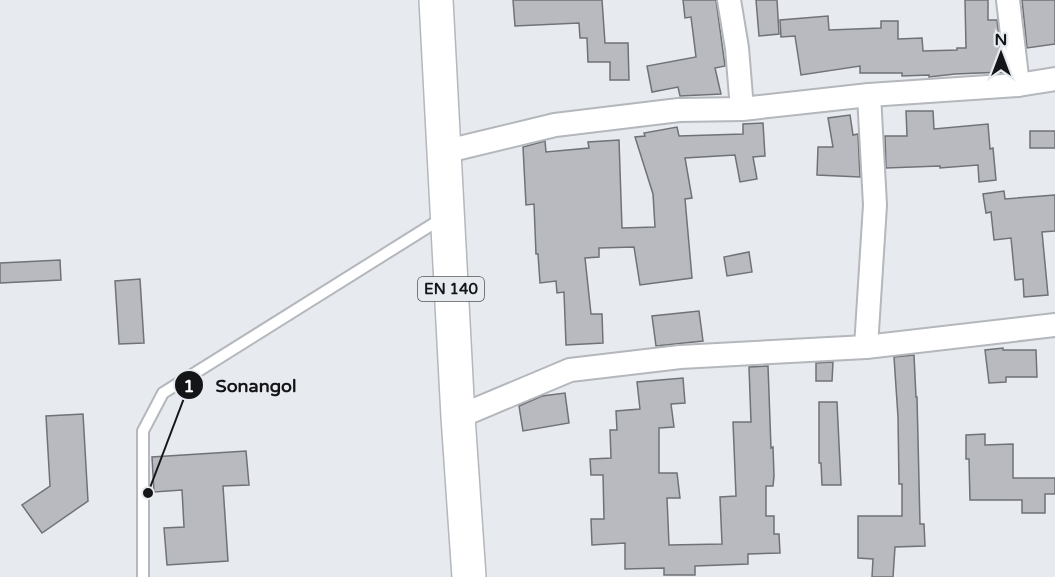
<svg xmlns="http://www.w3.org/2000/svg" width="1055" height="577" font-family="'Varela Round',sans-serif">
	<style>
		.building { fill: #b8bac0; stroke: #6f7276; stroke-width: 1.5 }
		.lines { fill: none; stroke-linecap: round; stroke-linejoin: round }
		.lane-casing { stroke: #b4b7bc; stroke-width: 14 }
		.street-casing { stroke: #b4b7bc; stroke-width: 26 }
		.primary-casing { stroke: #b4b7bc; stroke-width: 36 }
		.lane { stroke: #fff; stroke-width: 10 }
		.street { stroke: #fff; stroke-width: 22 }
		.primary { stroke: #fff; stroke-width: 33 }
		.labels { text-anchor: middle; stroke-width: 5; stroke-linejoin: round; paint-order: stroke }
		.shield { fill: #e7eaef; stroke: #535558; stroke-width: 1.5 }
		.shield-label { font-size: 15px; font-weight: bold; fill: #141517 }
		.leader { fill: none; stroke: #141517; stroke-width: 2 }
		.callout-dot { fill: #141517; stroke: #e7eaef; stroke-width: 2 }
		.mark-label { font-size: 18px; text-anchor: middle; font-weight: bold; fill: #fff }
		.callout-label { font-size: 18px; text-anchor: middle; font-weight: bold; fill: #141517; stroke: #e7eaef; stroke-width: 5; stroke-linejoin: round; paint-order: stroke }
	</style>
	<rect width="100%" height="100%" fill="#e7eaef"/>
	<g class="building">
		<path d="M513 0H602L605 43H628L629 80H610V62H588L587 38H580L579 23 515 26Z"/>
		<path d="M683 0H716L725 66 715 68 721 94 680 96 678 87 652 92 647 66 696 57 691 17 685 18Z"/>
		<path d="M756 0H777L779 34 759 36Z"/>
		<path d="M965 0H988V20H997L1003 72 955 74 929 77V75L902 76V73H860V66L801 75 795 36 781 37 780 20 828 16 829 30 881 28V21H898V39L922 38 923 51 957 50V48H966Z"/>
		<path d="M1022 0H1055V44L1027 48Z"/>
		<path d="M906 111H933L934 129 988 124 990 149 993 148 996 180 979 182 978 165 940 168V166L886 168 885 136H907Z"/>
		<path d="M850 115 853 135 858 134 860 177 817 175 818 147H833L828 118Z"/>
		<path d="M763 123 765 156 753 157 757 179 740 182 735 155 685 158 692 198 685 199 692 278 640 285 634 247 599 248V257L585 258 591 314H602L603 343 566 345 564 292 557 293 556 281 540 283 538 254H536L534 204 526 205 523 147 545 141 546 152 589 148 588 142 619 140 622 228 655 227 653 194 635 137 645 136 644 133 677 127 679 136 743 134V124Z"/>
		<rect x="1030" y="131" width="25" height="17"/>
		<path d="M1004 191 1005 199 1055 195V231L1042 232 1048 295 1024 297 1023 279 1015 280 1011 238 994 240 991 212 986 213 983 194Z"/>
		<path d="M749 252 752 272 727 276 724 257Z"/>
		<path d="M60 260 61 280 0 283V263Z"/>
		<path d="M140 279 144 343 119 344 115 281Z"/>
		<path d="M699 311 703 341 656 346 652 316Z"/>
		<path d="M1003 348V350H1036L1037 377H1006V382L989 383 985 350Z"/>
		<path d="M914 355 916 397H917L920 524H924L925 546 895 547 893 577H872L873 559 858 558V516H902V484H899L898 417 894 357Z"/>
		<path d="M833 362 832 381H816V363Z"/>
		<path d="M768 366 771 448 773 447 774 476 773 486H766V516H774V534H779L780 553 748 554V564L695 566V575H664V568L625 569V543L592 545 591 519H604L603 475H591L590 459 611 458 610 430H617L616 411 640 409 637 382 683 378 685 403 671 404 674 427 659 428V473H677L680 498H667L669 545 722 544 720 497 736 496 733 422H751L749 367Z"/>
		<path d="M565 393 569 423 523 431 519 406 542 396Z"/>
		<path d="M819 402H837L841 485H822L821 463H819Z"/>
		<path d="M83 414 88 501 42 533 22 505 50 486 46 416Z"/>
		<path d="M985 434V445L1013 444V478H1055V494H1045V513H1022V500H970L969 459H966V435Z"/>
		<path d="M246 451 249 485 223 486 228 561 167 565 164 528 184 527 182 490 154 492 152 457Z"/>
	</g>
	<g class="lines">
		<defs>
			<path id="lane" d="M143 577V431L163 393 441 219"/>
			<g id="street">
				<path d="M729 0 737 48 742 109"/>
				<path d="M1008 0 1018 85"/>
				<path d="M443 152 555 125 679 110 742 109 869 95 1018 85 1055 79"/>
				<path d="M866 347 875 205 869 95"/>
				<path d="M458 417 570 370 680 357 866 347 1055 325"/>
			</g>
			<path id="primary" d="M436 0 458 417 469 577"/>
		</defs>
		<use href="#lane" class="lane-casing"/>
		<use href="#street" class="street-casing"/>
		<use href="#primary" class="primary-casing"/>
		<use href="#lane" class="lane"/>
		<use href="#street" class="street"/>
		<use href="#primary" class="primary"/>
	</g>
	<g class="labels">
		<rect class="shield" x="418" y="277" width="66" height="24" rx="4.5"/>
		<g class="shield-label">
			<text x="451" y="294">EN 140</text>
		</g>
	</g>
	<path class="leader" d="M148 493L189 385"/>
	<g class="callout-dot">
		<circle cx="148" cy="493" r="6"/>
		<circle cx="189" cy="385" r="15"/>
	</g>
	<g class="mark-label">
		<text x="189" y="392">1</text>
	</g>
	<g class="callout-label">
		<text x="256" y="392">Sonangol</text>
	</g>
	<g transform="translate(1001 54)" stroke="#e7eaef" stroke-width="4.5" paint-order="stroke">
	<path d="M0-4.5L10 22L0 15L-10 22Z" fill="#141517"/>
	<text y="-9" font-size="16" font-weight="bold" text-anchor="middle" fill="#141517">N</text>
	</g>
</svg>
